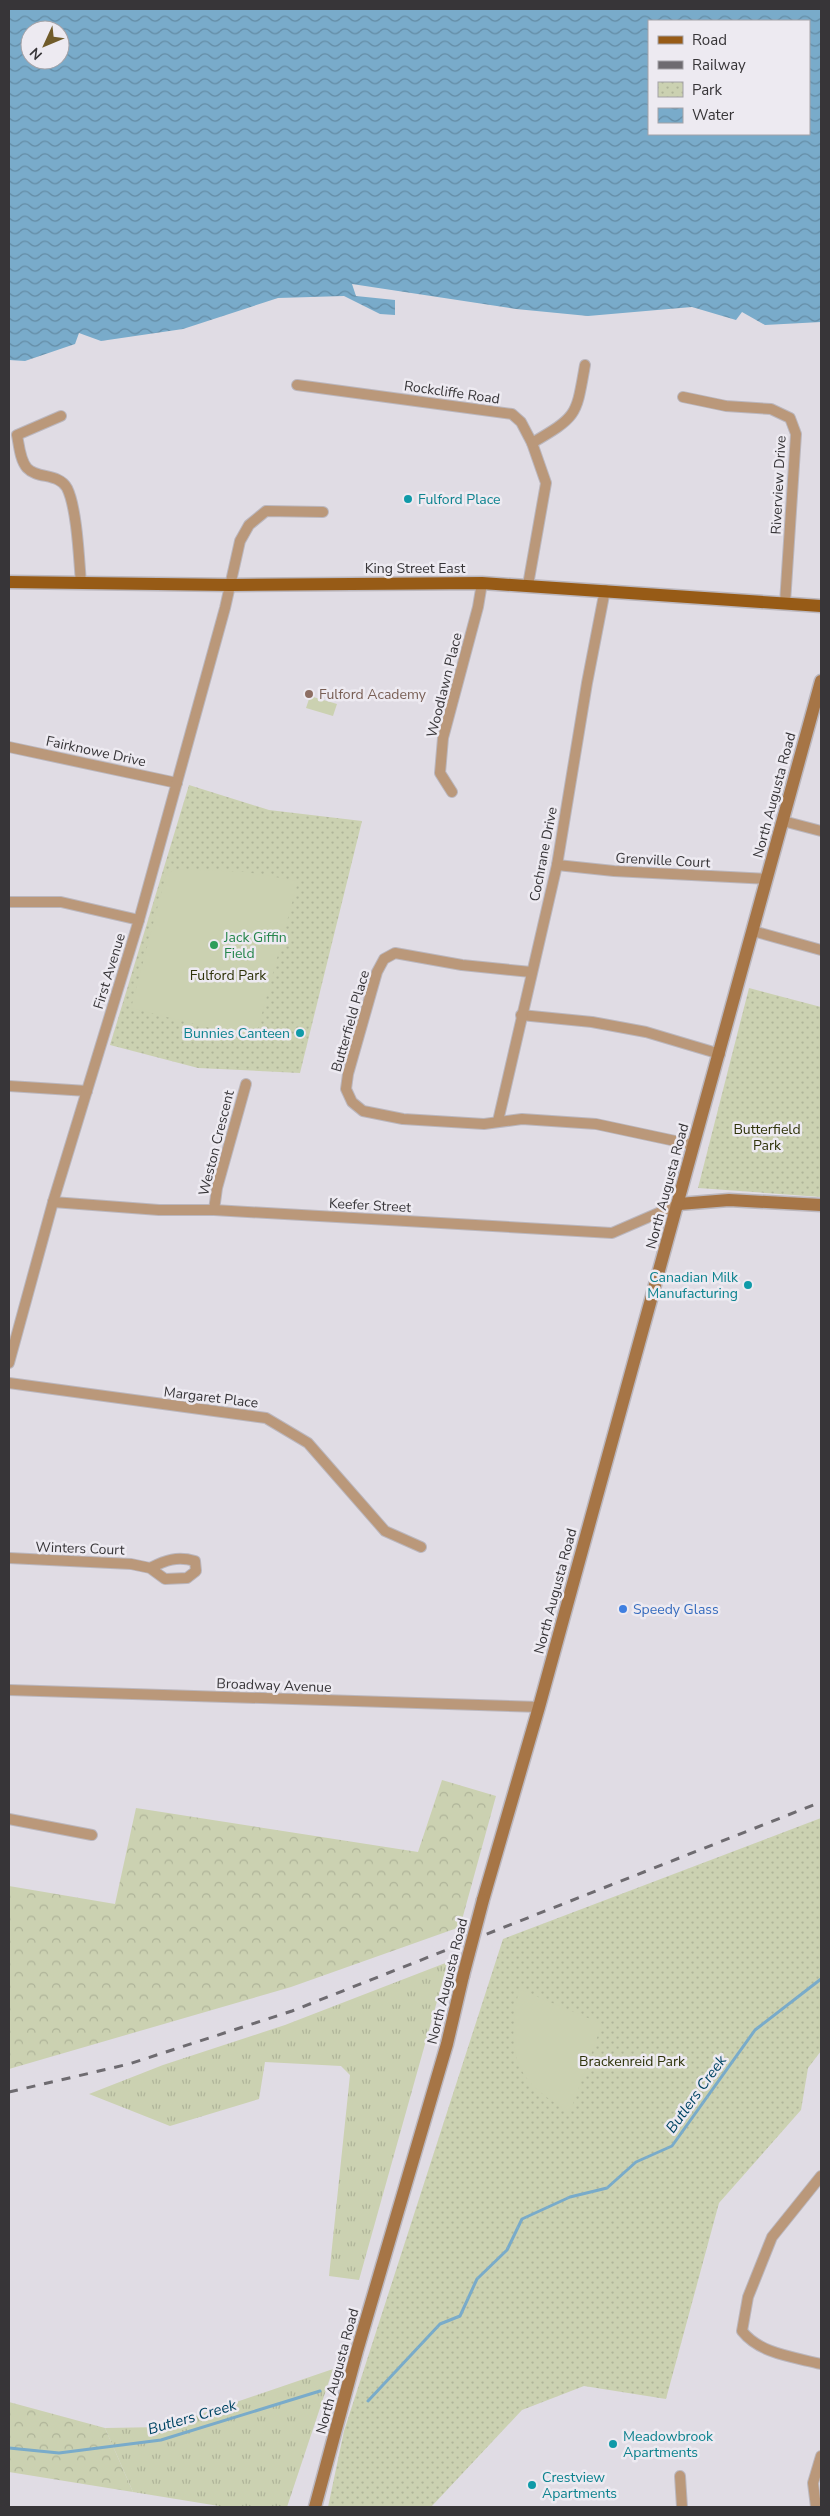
<svg xmlns="http://www.w3.org/2000/svg" width="830" height="2516" font-family="'Nunito Sans',sans-serif">
	<style>
		.grass { fill: url(#grass-tufts) }
		.forest { fill: url(#forest-crowns) }
		.park { fill: url(#park-dots) }
		.pitch { fill: #cbd1b1 }
		.water { fill: url(#water-waves); fill-rule: evenodd }
		.lines { fill: none; stroke-linecap: round; stroke-linejoin: round }
		.stream { stroke: #79abca; stroke-width: 3 }
		.street-casing { stroke: #bbb7be; stroke-width: 12 }
		.secondary-casing { stroke: #bbb7be; stroke-width: 15 }
		.primary-casing { stroke: #bbb7be; stroke-width: 15 }
		.street { stroke: #ba987a; stroke-width: 10 }
		.secondary { stroke: #a67546; stroke-width: 12 }
		.primary { stroke: #975b16; stroke-width: 12 }
		.rail { stroke: #6e6b70; stroke-width: 3; stroke-dasharray: 9 9; stroke-linecap: butt }
		.secondary-bridge-casing { stroke: #bbb7be; stroke-width: 15; stroke-linecap: butt }
		.secondary-bridge { stroke: #a67546; stroke-width: 12 }
		.culture-dot { fill: #0f9aa8; stroke: #edeaf1; stroke-width: 2 }
		.education-dot { fill: #8d6e63; stroke: #edeaf1; stroke-width: 2 }
		.leisure-dot { fill: #2e9e5b; stroke: #edeaf1; stroke-width: 2 }
		.shop-dot { fill: #3f7fe0; stroke: #edeaf1; stroke-width: 2 }
		.labels { text-anchor: middle; stroke-width: 5; stroke-linejoin: round; paint-order: stroke }
		.street-label { font-size: 14px; fill: #373538; stroke: #edeaf1 }
		.culture-label { font-size: 14px; fill: #0d838f; stroke: #edeaf1; text-anchor: start }
		.education-label { font-size: 14px; fill: #785e54; stroke: #edeaf1; text-anchor: start }
		.leisure-label { font-size: 14px; fill: #27864d; stroke: #edeaf1; text-anchor: start }
		.park-label { font-size: 14px; fill: #2f330a; stroke: #edeaf1 }
		.shop-label { font-size: 14px; fill: #366cbe; stroke: #edeaf1; text-anchor: start }
		.water-label { font-size: 15px; font-style: italic; fill: #004564; stroke: #edeaf1 }
	</style>
	<defs>
		<pattern id="grass-tufts" width="24" height="20" patternUnits="userSpaceOnUse" patternTransform="scale(1.25)"><rect width="24" height="20" fill="#cbd1b1"/><path d="M3 7l-1-3M5 7V3M7 7l1-3M15 17l-1-3M17 17v-4M19 17l1-3" fill="none" stroke="#afb499"/></pattern>
		<pattern id="forest-crowns" width="20" height="18" patternUnits="userSpaceOnUse" patternTransform="scale(1.25)"><rect width="20" height="18" fill="#cbd1b1"/><path d="M2 6a3 3 0 1 1 6 0M12 15a3 3 0 1 1 6 0" fill="none" stroke="#afb499"/></pattern>
		<pattern id="park-dots" width="8" height="8" patternUnits="userSpaceOnUse" patternTransform="scale(1.25)"><rect width="8" height="8" fill="#cbd1b1"/><path d="M2 2h.1M6 6h.1" fill="none" stroke="#afb499" stroke-width="1.8" stroke-linecap="round"/></pattern>
		<pattern id="water-waves" width="16" height="10" patternUnits="userSpaceOnUse" patternTransform="scale(1.25)"><rect width="16" height="10" fill="#79abca"/><path d="M0 5q4-4 8 0t8 0" fill="none" stroke="#648ca5"/></pattern>
	</defs>
	<rect width="100%" height="100%" fill="#e0dce4"/>
	<g class="grass">
		<path d="M448 1962 359 2280 329 2276 350 2075 341 2066 265 2062 259 2099 170 2126 89 2094 163 2065 285 2025Z"/>
		<path d="M333 2369 287 2507H225L133 2492 105 2428 163 2427Z"/>
	</g>
	<g class="forest">
		<path d="M442 1780 496 1796 460 1927 291 1987 9 2069V1886L115 1904 136 1808 418 1852Z"/>
		<path d="M9 2402 105 2428 133 2492 9 2472Z"/>
	</g>
	<g class="park">
		<path d="M189 785 269 810 362 821 300 1073 198 1068 110 1045Z"/>
		<path d="M749 988 821 1007V1197L698 1188Z"/>
		<path d="M821 1818V2051L808 2068 801 2110 719 2203 666 2399 584 2386 522 2410 431 2507H328L344 2431 503 1939Z"/>
	</g>
	<g class="pitch">
		<path d="M310 696 337 704 333 716 306 708Z"/>
		<path d="M175 869 246 872 298 881 257 1032 246 1037 131 1008 166 875Z"/>
		<path d="M519 1989 602 2024 570 2112C511 2079 507 2053 519 1989Z"/>
	</g>
	<path class="water" d="M9 9H821V322L765 325 742 312 736 320 692 307 588 316 516 309 352 284 356 296 395 300V315L380 314 344 296 278 298 183 329 101 341 79 333 75 344 25 361 9 360ZM649 21H809V134H649ZM30 30H60V60H30Z"/>
	<g class="lines">
		<g class="stream">
			<path d="M368 2401 440 2324 460 2316 477 2279 507 2250 522 2219 570 2197 607 2188 636 2162 672 2146 755 2030 821 1979"/>
			<path d="M9 2448 59 2453 161 2440 320 2391"/>
		</g>
		<defs>
			<g id="street">
				<path d="M297 385 512 414 521 422 532 443 546 483 528 585"/>
				<path d="M683 397 726 406 771 409 790 418 796 434 785 603"/>
				<path d="M61 416 17 435C19 445 20 460 27 468 37 479 59 473 67 488 77 508 79 559 81 583"/>
				<path d="M532 443C578 416 576 416 585 365"/>
				<path d="M9 747 177 783"/>
				<path d="M452 792 440 773 443 738 478 607 482 583"/>
				<path d="M783 821 821 831"/>
				<path d="M557 865 614 871 767 879"/>
				<path d="M9 902H61L139 920"/>
				<path d="M753 931 821 950"/>
				<path d="M531 972 462 965 395 953 384 959 377 972 348 1074 346 1089 352 1102 363 1111 403 1119 484 1124 522 1119 596 1124 694 1145"/>
				<path d="M521 1015 592 1022 646 1032 720 1054"/>
				<path d="M9 1086 87 1091"/>
				<path d="M498 1121 557 865 587 683 605 590"/>
				<path d="M53 1202 159 1210H214L612 1233 679 1204"/>
				<path d="M214 1210 217 1188 246 1084"/>
				<path d="M9 1363 53 1202 139 920 225 608 240 541 249 525 266 511 323 512"/>
				<path d="M9 1383 266 1418 308 1443 385 1531 421 1547"/>
				<path d="M9 1558 131 1564 150 1568 165 1579 187 1578 196 1571 195 1561C177 1556 166 1560 150 1568"/>
				<path d="M9 1690 539 1707"/>
				<path d="M9 1819 92 1835"/>
				<path d="M821 2176 772 2237 748 2297 742 2331C760 2354 794 2357 821 2364"/>
				<path d="M680 2476 682 2507"/>
				<path d="M816 2507 813 2483 821 2456"/>
			</g>
			<g id="secondary">
				<path d="M679 1204 729 1200 821 1205"/>
				<path d="M483 1900 539 1707 821 681"/>
				<path d="M315 2507 357 2351 447 2044 463 1976"/>
			</g>
			<path id="primary" d="M9 582 231 585 482 583 821 606"/>
		</defs>
		<use href="#street" class="street-casing"/>
		<use href="#secondary" class="secondary-casing"/>
		<use href="#primary" class="primary-casing"/>
		<use href="#street" class="street"/>
		<use href="#secondary" class="secondary"/>
		<use href="#primary" class="primary"/>
		<path class="rail" d="M9 2092 129 2064 292 2011 821 1802"/>
		<defs>
			<path id="secondary-bridge" d="M463 1976 483 1900"/>
		</defs>
		<use href="#secondary-bridge" class="secondary-bridge-casing"/>
		<use href="#secondary-bridge" class="secondary-bridge"/>
	</g>
	<g class="culture-dot">
		<circle cx="408" cy="499" r="5"/>
		<circle cx="300" cy="1033" r="5"/>
		<circle cx="748" cy="1285" r="5"/>
		<circle cx="613" cy="2444" r="5"/>
		<circle cx="532" cy="2485" r="5"/>
	</g>
	<circle class="education-dot" cx="309" cy="694" r="5"/>
	<circle class="leisure-dot" cx="214" cy="945" r="5"/>
	<circle class="shop-dot" cx="623" cy="1609" r="5"/>
	<g class="labels">
		<g class="street-label">
			<text transform="translate(452 392) rotate(8)" y="5">Rockcliffe Road</text>
			<text transform="translate(778 485) rotate(-87)" y="5">Riverview Drive</text>
			<text x="415" y="573">King Street East</text>
			<text transform="translate(444 685) rotate(-76)" y="5">Woodlawn Place</text>
			<text transform="translate(96 751) rotate(12)" y="5">Fairknowe Drive</text>
			<text transform="translate(774 795) rotate(-75)" y="5">North Augusta Road</text>
			<text transform="translate(543 854) rotate(-79)" y="5">Cochrane Drive</text>
			<text transform="translate(663 860) rotate(3)" y="5">Grenville Court</text>
			<text transform="translate(109 971) rotate(-73)" y="5">First Avenue</text>
			<text transform="translate(350 1021) rotate(-74)" y="5">Butterfield Place</text>
			<text transform="translate(216 1143) rotate(-76)" y="5">Weston Crescent</text>
			<text transform="translate(667 1186) rotate(-75)" y="5">North Augusta Road</text>
			<text transform="translate(370 1205) rotate(3)" y="5">Keefer Street</text>
			<text transform="translate(211 1397) rotate(7)" y="5">Margaret Place</text>
			<text transform="translate(80 1548) rotate(2)" y="5">Winters Court</text>
			<text transform="translate(555 1591) rotate(-75)" y="5">North Augusta Road</text>
			<text transform="translate(274 1685) rotate(2)" y="5">Broadway Avenue</text>
			<text transform="translate(447 1981) rotate(-76)" y="5">North Augusta Road</text>
			<text transform="translate(337 2371) rotate(-75)" y="5">North Augusta Road</text>
		</g>
		<g class="culture-label">
			<text x="418" y="504">Fulford Place</text>
			<text x="290" y="1038" text-anchor="end">Bunnies Canteen</text>
			<text x="738" y="1282" text-anchor="end">Canadian Milk<tspan x="738" dy="16">Manufacturing</tspan></text>
			<text x="623" y="2441">Meadowbrook<tspan x="623" dy="16">Apartments</tspan></text>
			<text x="542" y="2482">Crestview<tspan x="542" dy="16">Apartments</tspan></text>
		</g>
		<g class="education-label">
			<text x="319" y="699">Fulford Academy</text>
		</g>
		<g class="leisure-label">
			<text x="224" y="942">Jack Giffin<tspan x="224" dy="16">Field</tspan></text>
		</g>
		<g class="park-label">
			<text x="228" y="980">Fulford Park</text>
			<text x="767" y="1134">Butterfield<tspan x="767" dy="16">Park</tspan></text>
			<text x="632" y="2066">Brackenreid Park</text>
		</g>
		<g class="shop-label">
			<text x="633" y="1614">Speedy Glass</text>
		</g>
		<g class="water-label">
			<text transform="translate(696 2094) rotate(-54)" y="5">Butlers Creek</text>
			<text transform="translate(192 2417) rotate(-16)" y="5">Butlers Creek</text>
		</g>
	</g>
	<rect width="830" height="2516" fill="none" stroke="#373538" stroke-width="20"/>
	<rect x="648" y="20" width="162" height="115" fill="#edeaf1" stroke="#a4a2a7"/>
	<rect x="658" y="36" width="25" height="8" fill="#975b16" stroke="#a4a2a7"/>
	<text x="692" y="45" font-size="15" fill="#373538">Road</text>
	<rect x="658" y="61" width="25" height="8" fill="#6e6b70" stroke="#a4a2a7"/>
	<text x="692" y="70" font-size="15" fill="#373538">Railway</text>
	<rect x="658" y="82" width="25" height="15" fill="url(#park-dots)" stroke="#a4a2a7"/>
	<text x="692" y="95" font-size="15" fill="#373538">Park</text>
	<rect x="658" y="108" width="25" height="15" fill="url(#water-waves)" stroke="#a4a2a7"/>
	<text x="692" y="120" font-size="15" fill="#373538">Water</text>
	<g transform="translate(45 45) rotate(226)"><circle r="24" fill="#edeaf1" stroke="#a4a2a7"/>
	<path d="M0-4L9 19L0 12L-9 19Z" fill="#705b2a"/>
	<text y="-8" font-size="14" font-weight="bold" text-anchor="middle" fill="#373538">N</text>
	</g>
</svg>
